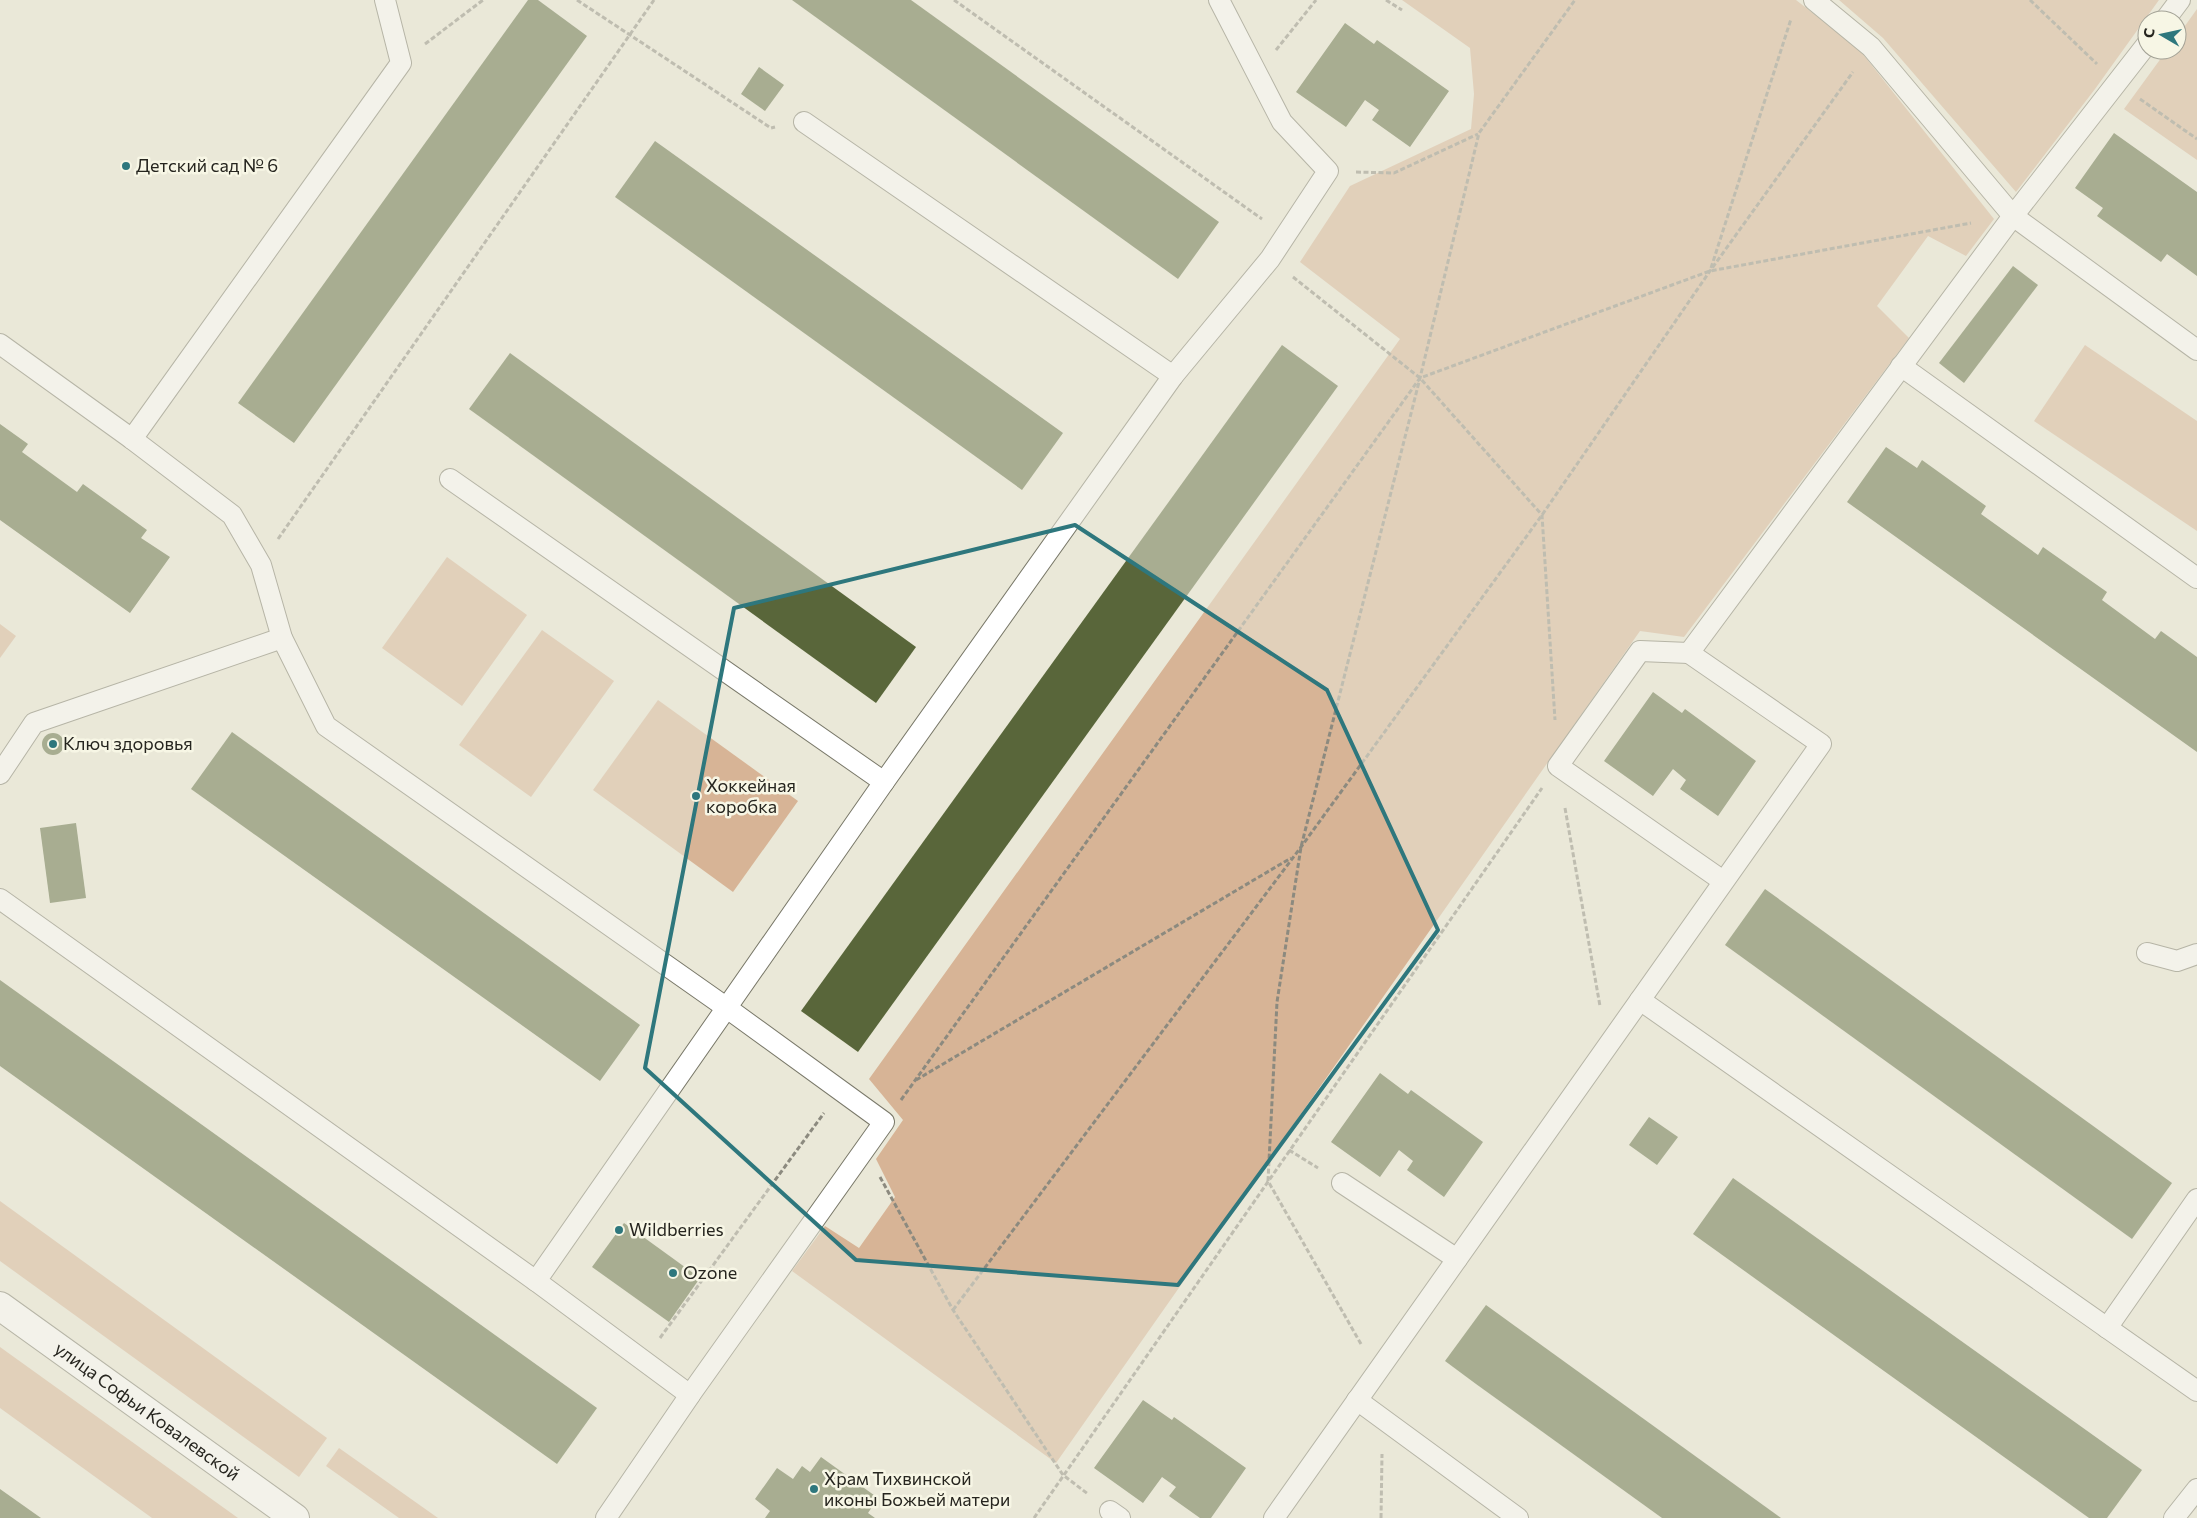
<svg xmlns="http://www.w3.org/2000/svg" width="2197" height="1518" font-family="Commissioner,sans-serif">
	<style>
		.green { fill: #d7b496 }
		.building { fill: #59663a }
		.lines { fill: none; stroke-linecap: round; stroke-linejoin: round }
		.service-casing { stroke: #797869; stroke-width: 22 }
		.tertiary-casing { stroke: #797869; stroke-width: 30 }
		.path { stroke: #8c8a7f; stroke-width: 3; stroke-dasharray: 5 2.5; stroke-linecap: butt }
		.service { stroke: #fff; stroke-width: 20 }
		.tertiary { stroke: #fff; stroke-width: 28 }
		.marked { fill: none; stroke: #2e777d; stroke-width: 4; stroke-linejoin: round }
		.poi-dot { fill: #2e777d; stroke: #f7f6e5; stroke-width: 2 }
		.labels { text-anchor: middle; stroke-width: 5; stroke-linejoin: round; paint-order: stroke }
		.poi-label { font-size: 18px; fill: #26251f; stroke: #f7f6e5; text-anchor: start }
		.street-label { font-size: 18px; fill: #26251f; stroke: #f7f6e5 }
	</style>
	<rect width="100%" height="100%" fill="#eae8d8"/>
	<g class="green">
		<path d="M1402 0H1796L1858 48 1994 219 1966 256 1928 236 1877 306 1909 338 1684 637 1640 631 1056 1463 792 1271 825 1226 859 1248 895 1197 876 1159 903 1120 869 1079 1400 339 1300 262 1350 186 1471 129 1474 94 1470 48Z"/>
		<path d="M1839 0H2159L2095 89 2016 192 1883 38Z"/>
		<path d="M2197 9V160L2124 109 2167 50H2177V37Z"/>
		<path d="M2085 345 2197 421V531L2034 421Z"/>
		<path d="M447 557 527 615 462 706 382 648Z"/>
		<path d="M0 624 16 636 0 658Z"/>
		<path d="M542 630 614 681 531 797 459 745Z"/>
		<path d="M658 700 798 801 733 892 593 790Z"/>
		<path d="M0 1201 327 1438 299 1477 0 1261Z"/>
		<path d="M0 1347 238 1518H152L0 1408Z"/>
		<path d="M339 1448 438 1518H399L326 1466Z"/>
	</g>
	<g class="building">
		<path d="M528 0H538L587 36 294 443 238 403Z"/>
		<path d="M792 0H911L1219 222 1178 279Z"/>
		<path d="M1345 23 1374 44 1377 40 1449 91 1410 147 1372 120 1379 110 1365 100 1346 127 1296 92Z"/>
		<path d="M759 67 784 85 765 111 741 94Z"/>
		<path d="M2114 133 2197 192V276L2167 254 2161 262 2097 216 2103 208 2075 188Z"/>
		<path d="M655 141 1063 433 1022 490 615 197Z"/>
		<path d="M2013 266 2038 285 1964 383 1939 363Z"/>
		<path d="M1282 345 1338 386 858 1052 801 1011Z"/>
		<path d="M510 353 916 647 876 703 469 409Z"/>
		<path d="M0 424 28 444 22 452 77 492 83 484 147 530 141 538 170 557 130 613 0 520Z"/>
		<path d="M1886 447 1917 468 1922 460 1986 506 1981 514 2038 555 2043 547 2107 592 2102 600 2155 639 2161 631 2197 657V752L1847 502Z"/>
		<path d="M1653 692 1682 713 1685 709 1756 761 1718 816 1680 789 1686 780 1673 769 1653 796 1604 761Z"/>
		<path d="M232 732 640 1025 600 1081 191 789Z"/>
		<circle cx="53" cy="744" r="11"/>
		<path d="M76 823 86 898 50 903 40 828Z"/>
		<path d="M1765 889 2172 1183 2132 1239 1725 945Z"/>
		<path d="M0 980 597 1408 557 1464 0 1066Z"/>
		<path d="M1380 1073 1408 1094 1411 1090 1483 1142 1444 1197 1407 1170 1413 1161 1399 1150 1380 1177 1331 1142Z"/>
		<path d="M1649 1117 1678 1137 1657 1165 1629 1145Z"/>
		<path d="M1733 1178 2142 1470 2107 1518H2089L1693 1234Z"/>
		<path d="M624 1223 700 1278 669 1322 592 1267Z"/>
		<path d="M1486 1305 1781 1518H1662L1476 1384 1445 1361Z"/>
		<path d="M1143 1400 1172 1420 1174 1417 1246 1468 1211 1518H1200L1169 1496 1176 1487 1162 1477 1143 1503 1094 1468Z"/>
		<path d="M821 1457 878 1498 868 1513 875 1518H765L770 1511 755 1499 777 1468 793 1479 802 1466 810 1472Z"/>
		<path d="M0 1489 41 1518H0Z"/>
	</g>
	<g class="lines">
		<defs>
			<g id="service">
				<path d="M1814 0 1871 47 2013 216 2197 350"/>
				<path d="M2165 20 2180 0"/>
				<path d="M804 122 1173 376"/>
				<path d="M0 344 132 439 232 515 261 565 282 638 326 726 727 1008 884 1122 690 1395"/>
				<path d="M1901 366 2197 578"/>
				<path d="M132 439 401 63 385 0"/>
				<path d="M450 479 884 782"/>
				<path d="M1689 653 1640 651 1558 766 1723 881"/>
				<path d="M0 774 34 723 282 638"/>
				<path d="M0 899 536 1281"/>
				<path d="M2147 953 2177 961 2197 954"/>
				<path d="M1640 1000 2197 1391"/>
				<path d="M1342 1183 1457 1259"/>
				<path d="M2107 1328 2197 1199"/>
				<path d="M1357 1400 1518 1518"/>
				<path d="M1110 1511 1120 1518"/>
				<path d="M606 1518 690 1395 536 1281 884 782 1173 376 1270 259 1328 171 1282 122 1219 0"/>
				<path d="M1274 1518 1821 744 1689 653 2013 216 2147 44"/>
				<path d="M2174 1518 2197 1489"/>
			</g>
			<g id="tertiary">
				<path id="s1" d="M0 1306 295 1518"/>
			</g>
		</defs>
		<use href="#service" class="service-casing"/>
		<use href="#tertiary" class="tertiary-casing"/>
		<g class="path">
			<path d="M577 0 771 128 775 127"/>
			<path d="M954 0 1262 219"/>
			<path d="M1386 0 1402 10"/>
			<path d="M2030 0 2097 64"/>
			<path d="M425 44 483 0"/>
			<path d="M1276 50 1316 0"/>
			<path d="M2140 99 2197 139"/>
			<path d="M1356 172 1394 173 1478 134"/>
			<path d="M1711 268 1791 19"/>
			<path d="M1293 277 1420 378 1542 515 1555 720"/>
			<path d="M278 539 654 0"/>
			<path d="M1565 808 1600 1006"/>
			<path d="M916 1080 1291 858"/>
			<path d="M901 1100 1420 378 1710 271 1971 223"/>
			<path d="M1289 1150 1318 1168"/>
			<path d="M880 1177 953 1310 1063 1475 1088 1494"/>
			<path d="M953 1310 1301 847 1542 515 1710 271 1853 72"/>
			<path d="M660 1338 824 1113"/>
			<path d="M1361 1344 1268 1181 1277 1002 1301 847 1420 378 1479 133 1575 0"/>
			<path d="M1034 1518 1542 788"/>
			<path d="M1381 1518 1382 1454"/>
		</g>
		<use href="#service" class="service"/>
		<use href="#tertiary" class="tertiary"/>
	</g>
	<path d="M0 0H2197V1518H0ZM1075 525 1327 690 1438 930 1178 1285 856 1260 645 1068 734 608Z" fill="#eae8d8" fill-opacity=".55" fill-rule="evenodd"/>
	<path class="marked" d="M1075 525 1327 690 1438 930 1178 1285 856 1260 645 1068 734 608Z"/>
	<g class="poi-dot">
		<circle cx="126" cy="166" r="5"/>
		<circle cx="53" cy="744" r="5"/>
		<circle cx="696" cy="796" r="5"/>
		<circle cx="619" cy="1230" r="5"/>
		<circle cx="673" cy="1273" r="5"/>
		<circle cx="814" cy="1489" r="5"/>
	</g>
	<g class="labels">
		<g class="poi-label">
			<text x="136" y="172">Детский сад № 6</text>
			<text x="63" y="750">Ключ здоровья</text>
			<text x="706" y="792">Хоккейная<tspan x="706" dy="21">коробка</tspan></text>
			<text x="629" y="1236">Wildberries</text>
			<text x="683" y="1279">Ozone</text>
			<text x="824" y="1485">Храм Тихвинской<tspan x="824" dy="21">иконы Божьей матери</tspan></text>
		</g>
		<g class="street-label">
			<text dy="6" stroke="none"><textPath href="#s1" startOffset="181">улица Софьи Ковалевской</textPath></text>
		</g>
	</g>
	<g transform="translate(2162 35) rotate(279)"><circle r="24" fill="#f7f6e5" stroke="#a3a296"/>
	<path d="M0-4L9 19L0 12L-9 19Z" fill="#2e777d"/>
	<text y="-8" font-size="14" font-weight="bold" text-anchor="middle" fill="#26251f">С</text>
	</g>
</svg>
